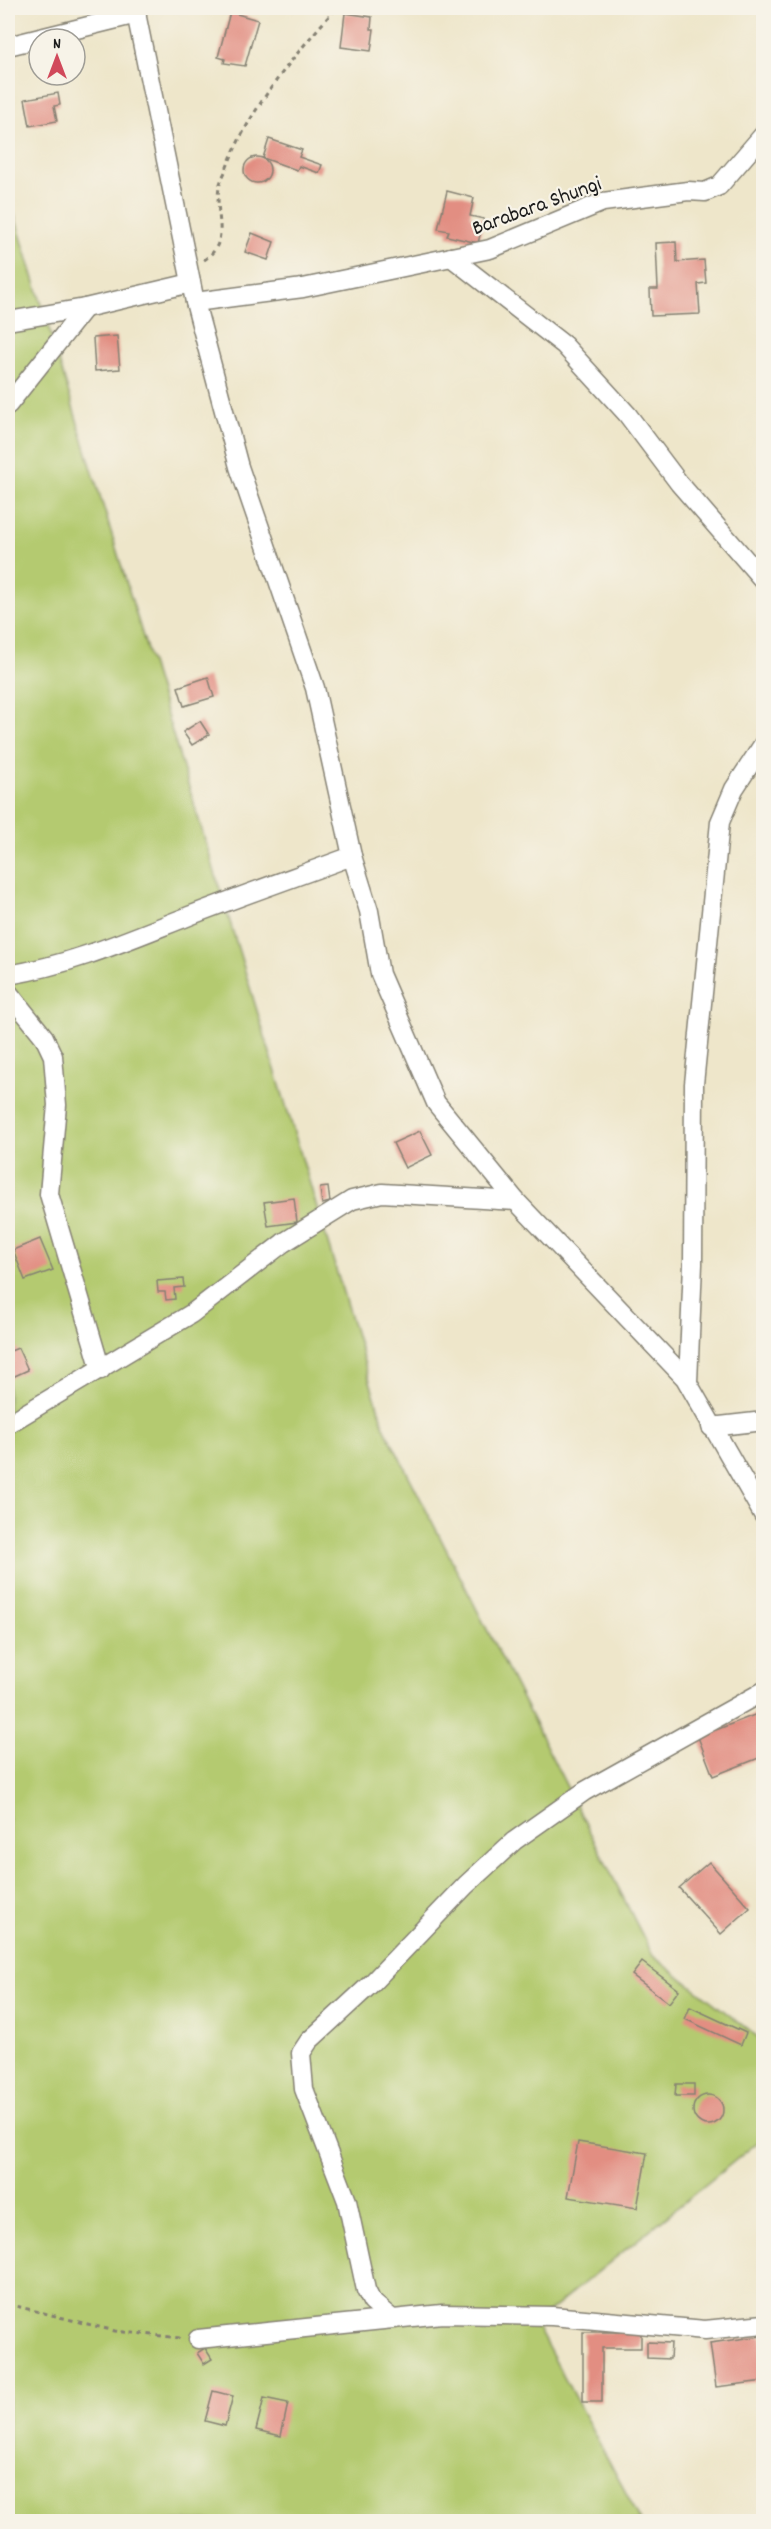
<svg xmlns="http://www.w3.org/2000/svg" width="771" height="2529" font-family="Dekko,sans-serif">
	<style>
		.green { fill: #b4ca6f; stroke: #687346; stroke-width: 1.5 }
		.building { fill: #e28e82 }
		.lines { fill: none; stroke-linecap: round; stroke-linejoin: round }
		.minor-casing { stroke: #858173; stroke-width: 21 }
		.path { stroke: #858173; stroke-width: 3; stroke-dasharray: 4.5 4.5; stroke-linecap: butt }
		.minor { stroke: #fff; stroke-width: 18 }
		.labels { text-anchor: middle; stroke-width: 4.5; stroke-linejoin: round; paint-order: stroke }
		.street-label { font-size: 22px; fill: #1c1c1c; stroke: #f7f3e8 }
	</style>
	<rect width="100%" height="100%" fill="#f7f3e8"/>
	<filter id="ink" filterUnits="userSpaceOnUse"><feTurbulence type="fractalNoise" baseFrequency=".0167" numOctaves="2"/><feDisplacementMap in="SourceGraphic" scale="12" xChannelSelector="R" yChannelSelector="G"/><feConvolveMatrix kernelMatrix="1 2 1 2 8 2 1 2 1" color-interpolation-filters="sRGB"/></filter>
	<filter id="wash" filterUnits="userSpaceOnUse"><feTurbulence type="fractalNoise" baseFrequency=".008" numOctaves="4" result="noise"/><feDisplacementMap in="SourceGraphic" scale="24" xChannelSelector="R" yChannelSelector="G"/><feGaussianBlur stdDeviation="1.35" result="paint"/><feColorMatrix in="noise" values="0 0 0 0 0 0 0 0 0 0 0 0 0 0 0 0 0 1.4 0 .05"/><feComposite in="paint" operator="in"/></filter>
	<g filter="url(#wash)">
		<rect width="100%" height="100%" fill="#eee6ca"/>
		<path class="green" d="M8 194 384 1427 653 1956 763 2041V2138L535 2323 641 2521H8Z"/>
		<g id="blocks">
			<g class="building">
				<path d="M230 12 258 20 245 66 224 63 225 59 218 57Z"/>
				<path d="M345 13 372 17 371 29H374L371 51 341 47Z"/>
				<path d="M58 93 60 105 54 106 57 121 30 126 25 99Z"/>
				<path d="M269 139 302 150 299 157 322 165 319 173 299 166 297 170 263 158Z"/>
				<circle cx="257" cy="170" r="13"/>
				<path d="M447 191 474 198 470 216 484 219 478 243 447 236 449 231 438 229Z"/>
				<path d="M252 233 274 242 268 260 245 252Z"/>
				<path d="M676 242 677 262 704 260 706 283 698 284 700 314 651 316 650 289H658L656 243Z"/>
				<path d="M117 336 120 369 95 371 93 338Z"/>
				<path d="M208 677 214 697 184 706 178 687Z"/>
				<path d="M200 721 209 735 192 745 183 732Z"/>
				<path d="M420 1131 432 1155 405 1168 393 1143Z"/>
				<path d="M328 1187 330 1202 322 1204 320 1188Z"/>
				<path d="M294 1198 297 1222 268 1226 264 1202Z"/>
				<path d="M40 1239 53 1270 25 1280 13 1250Z"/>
				<path d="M183 1279 184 1287 174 1288 175 1299 166 1300 165 1292H158L157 1281Z"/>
				<path d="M18 1348 28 1370 8 1379V1352Z"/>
				<path d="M762 1712 764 1756 713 1776 698 1737Z"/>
				<path d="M709 1862 750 1908 721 1934 679 1888Z"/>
				<path d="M642 1962 679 1990 669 2003 632 1975Z"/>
				<path d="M690 2007 746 2033 741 2045 685 2019Z"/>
				<path d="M676 2084H694V2096H675Z"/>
				<circle cx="708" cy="2110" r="15"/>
				<path d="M578 2142 647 2153 637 2208 568 2197Z"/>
				<path d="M583 2332H641V2348H602V2402H583Z"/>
				<path d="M762 2336 764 2381 716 2387 710 2343Z"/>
				<path d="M647 2342 671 2343 670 2359 647 2358Z"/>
				<path d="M205 2348 212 2359 204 2364 197 2353Z"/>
				<path d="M213 2391 233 2396 225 2426 205 2421Z"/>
				<path d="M264 2398 288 2403 281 2436 256 2430Z"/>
			</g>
		</g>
	</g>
	<g filter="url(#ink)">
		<use href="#blocks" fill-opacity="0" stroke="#858173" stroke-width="1.5"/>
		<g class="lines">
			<defs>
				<g id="minor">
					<path d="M135 8 195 302 239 467 315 688 352 856 369 911 380 974 436 1103 516 1201 685 1378 764 1516"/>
					<path d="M8 46 137 14"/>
					<path d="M451 257 564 345 627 414 679 483 764 581"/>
					<path d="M195 302 303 288 490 249 603 202 688 191 705 192 719 186 764 134"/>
					<path d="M8 321 85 308 191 283"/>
					<path d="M8 405 85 308"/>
					<path d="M8 975C71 965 130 939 189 916 243 895 298 876 352 856"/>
					<path d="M8 992 44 1037 53 1056 57 1105 49 1194 101 1370"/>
					<path d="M688 1382 693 1264 694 1084 720 822 734 789 764 743"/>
					<path d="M8 1424 191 1314 283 1243 352 1200 382 1193 516 1201"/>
					<path d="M711 1427 764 1421"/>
					<path d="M391 2318 372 2302 366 2290 347 2201 304 2089 301 2053 309 2041 372 1983 466 1885 514 1841 585 1791 764 1691"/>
					<path d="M198 2339 442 2314 552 2316 705 2330 764 2324"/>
				</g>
			</defs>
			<use href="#minor" class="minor-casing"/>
			<g class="path">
				<path d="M204 260C232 241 214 215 219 188 220 181 225 173 227 167 251 106 294 56 336 8"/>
				<path d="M8 2304 115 2331 181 2338"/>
			</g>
			<use href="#minor" class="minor"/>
		</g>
	</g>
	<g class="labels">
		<g class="street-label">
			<text transform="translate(536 204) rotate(-20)" y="8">Barabara Shungi</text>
		</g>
	</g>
	<rect width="771" height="2529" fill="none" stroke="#f7f3e8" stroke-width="30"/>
	<g transform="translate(57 57)"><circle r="28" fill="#f7f3e8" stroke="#9f9d96" stroke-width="1.5"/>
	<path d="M0-4.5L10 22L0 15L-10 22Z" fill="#d1495b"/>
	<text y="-9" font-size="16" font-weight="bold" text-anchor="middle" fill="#1c1c1c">N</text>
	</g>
</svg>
